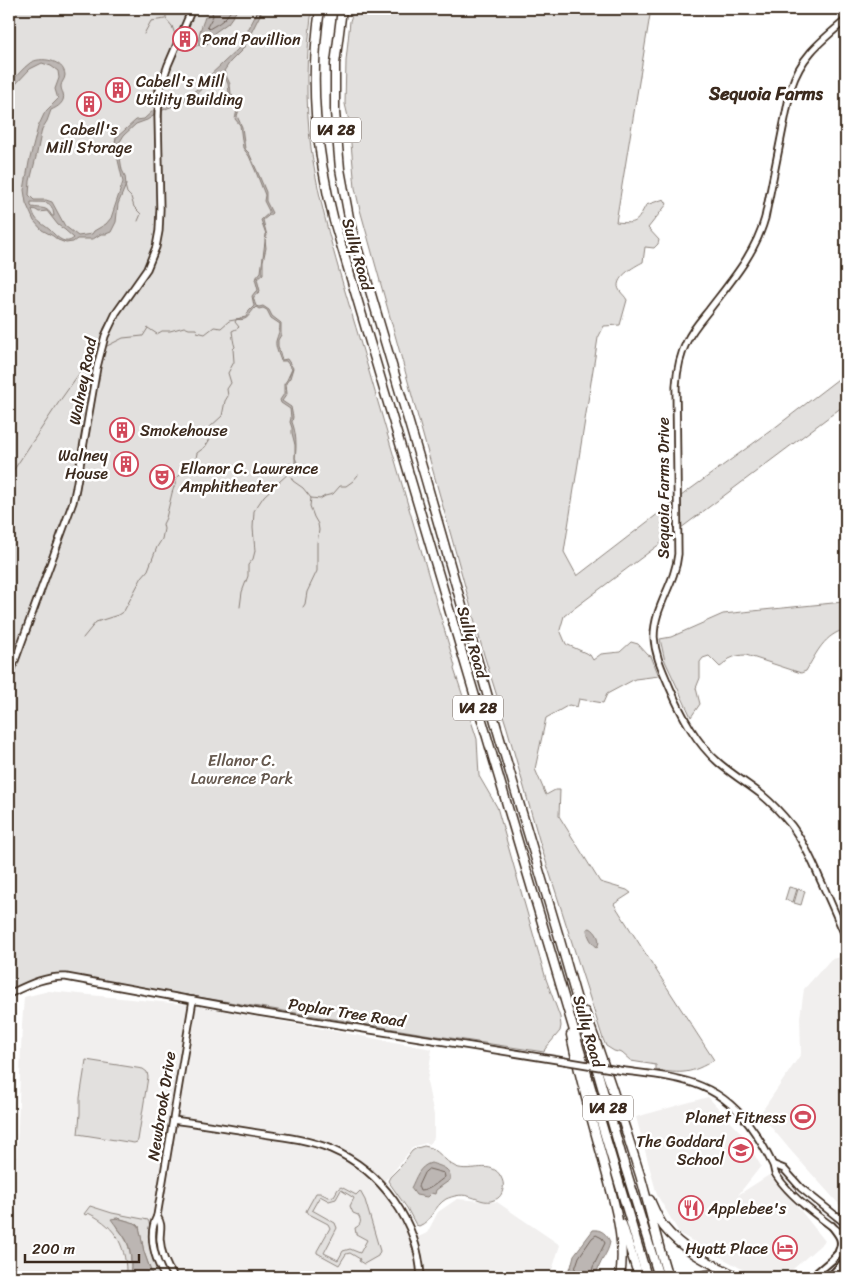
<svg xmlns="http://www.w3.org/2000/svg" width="855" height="1286" font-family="Sriracha,sans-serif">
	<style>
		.built { fill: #f1efee }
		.green { fill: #e2e0de; stroke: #8e857e; fill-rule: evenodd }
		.water { fill: #bcb6b3; stroke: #887e77; fill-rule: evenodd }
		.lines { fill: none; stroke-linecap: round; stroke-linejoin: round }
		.shore { stroke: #6f625a; stroke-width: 1 }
		.stream { stroke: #887e77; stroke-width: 1 }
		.secondary-casing { stroke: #3b2a1e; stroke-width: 9 }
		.primary-casing { stroke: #3b2a1e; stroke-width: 10 }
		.highway-casing { stroke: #3b2a1e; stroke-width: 11 }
		.secondary { stroke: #fff; stroke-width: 5.5 }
		.primary { stroke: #fff; stroke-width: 6 }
		.highway { stroke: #fff; stroke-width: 8 }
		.secondary-bridge-casing { stroke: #3b2a1e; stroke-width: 9; stroke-linecap: butt }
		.secondary-bridge { stroke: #fff; stroke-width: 5.5 }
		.labels { text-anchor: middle; stroke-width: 5; stroke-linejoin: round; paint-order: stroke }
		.shield { fill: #fff; stroke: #766a62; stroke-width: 1 }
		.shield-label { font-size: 15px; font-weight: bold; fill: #3b2a1e }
		.poi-label { font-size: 16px; fill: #3b2a1e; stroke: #fff; text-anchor: start }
		.street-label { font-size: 16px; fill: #3b2a1e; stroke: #fff }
		.park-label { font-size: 16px; fill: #65584e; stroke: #fff }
		.neighbourhood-label { font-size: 18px; font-weight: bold; fill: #3b2a1e; stroke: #fff }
	</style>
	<rect width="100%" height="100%" fill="#fff"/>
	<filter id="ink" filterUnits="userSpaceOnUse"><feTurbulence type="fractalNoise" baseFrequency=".02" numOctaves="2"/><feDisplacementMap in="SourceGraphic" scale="10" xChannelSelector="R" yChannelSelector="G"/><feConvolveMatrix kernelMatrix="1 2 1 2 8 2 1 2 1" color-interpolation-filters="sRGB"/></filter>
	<g filter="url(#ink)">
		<g class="built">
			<path d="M842 957 846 960V1212L792 1152 760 1114 801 1054 800 1017 804 989 831 959Z"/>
			<path d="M49 991 192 1005 432 1049 427 1082 434 1115V1138L429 1144 426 1143 413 1147 390 1176 380 1184 414 1239 427 1233 438 1212 457 1199 497 1202 560 1245 550 1277H12L22 1025 24 997Z"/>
			<path d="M708 1097 742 1134 761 1166 738 1195 769 1175 801 1211 825 1241 784 1277H756L680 1234 657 1195 636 1117Z"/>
		</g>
		<g class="green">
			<path d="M9 9H188L160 76C157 81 155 85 154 91L157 90V200L155 237 152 249 143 271 112 314 104 328 100 341 71 499 65 518 9 667Z"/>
			<path d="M194 9H312C306 54 305 103 311 148 322 223 347 296 368 368 397 467 426 567 455 666L454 669 477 739 479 776 497 807 546 979 560 1017 561 1026 560 1031 545 1049 544 1052 431 1035 76 977 63 976 9 991V683L73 505 81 474 103 349 107 336 117 314 147 273 158 247 163 96 165 76Z"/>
			<path d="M354 9H651L616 222C638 224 636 223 646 205L664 199 667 204 648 228 659 240 658 244 654 248 645 247 643 262C635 266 611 279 620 291 622 294 625 296 627 300L620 325 604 326 598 338 564 552 577 576 685 493 773 429 846 373V404L564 616 560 630 566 644 590 655 593 660 601 654 620 652 631 642 638 644 648 655 651 656 659 676 635 679 607 694 603 703 579 699 577 707 569 705 546 718 535 769 546 795 555 790H560L559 816 600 882 627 890 631 893 614 904 670 992 714 1060C691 1074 682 1074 656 1070V1065L631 1061 622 1053 614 1051 606 1046 603 1039 540 843 507 728 484 655 457 557 359 206 355 188 349 121 345 104 346 61 350 21Z"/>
			<path d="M846 596V629C824 635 817 652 806 671L801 673 746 655C740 655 735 656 729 659 726 661 724 665 720 667L709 656 703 658 700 662V678L696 688 700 704 691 717 665 661 660 639 671 637 723 614 843 602Z"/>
			<path d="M789 887 797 889 793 902 785 900Z"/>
			<path d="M798 889 805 891 801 905 794 903Z"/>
			<path d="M86 1060 143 1069 147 1072 148 1077 138 1140 137 1142 134 1143 78 1134 80 1114V1098Z"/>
			<path d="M424 1146C439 1148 443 1161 456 1167 471 1173 492 1159 501 1177 503 1181 504 1184 503 1189 502 1194 500 1198 494 1200 485 1204 477 1198 468 1196 461 1194 453 1196 446 1199 434 1206 432 1221 419 1226L416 1225 407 1208 388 1181 390 1177 401 1166 412 1151 417 1148Z"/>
			<path d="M341 1187 356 1195 360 1191 365 1200 380 1251 378 1256 364 1264 359 1261 360 1259 350 1253 346 1254 339 1265 317 1253V1251L330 1228 328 1224 307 1213 306 1211 316 1193H320L328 1197 334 1196 338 1189ZM341 1190 354 1198 350 1206 353 1213 358 1215C362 1221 361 1225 355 1228L356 1234 367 1240 360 1253 350 1249 343 1251 338 1260 324 1253 337 1228 335 1223 312 1210 320 1196 329 1201 336 1199Z"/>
			<path d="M90 1206 112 1213 148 1220C151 1226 149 1231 150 1237 151 1251 156 1264 162 1277H153L144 1252 139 1227 137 1224 118 1218 115 1219C115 1230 120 1229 124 1237 132 1249 132 1264 130 1277H126C127 1249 117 1227 90 1214L88 1213 86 1215 84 1214Z"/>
		</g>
		<g class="water">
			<path d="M207 9H238L228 23 214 33 208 43 203 47 199 45C197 36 202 26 205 17H207L208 14 206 13Z"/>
			<path d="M259 9H263L243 49 230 62 224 71 230 84 231 94 236 99 238 104 239 110 237 116 242 127 245 149 249 153 258 173 266 192V201L272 213 263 220 267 236 265 239 266 248 263 261V274L257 279 260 291C253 298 252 295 256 306L259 307 263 306 269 310 272 316 281 323V335L278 340V346L282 360 287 359 293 368 290 378 286 383 287 394 282 401 291 407 293 417 292 422C296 432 297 446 295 458 297 461 298 465 295 467L291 465 290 466 289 473 288 470 290 463 294 465 295 463V445L292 433V428L290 422 291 418 290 409 281 403 280 400 284 394V384L287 380 292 369 286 361H281C279 355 275 347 276 341 278 334 280 331 280 324L271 318 267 310 263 308 259 309 256 307C248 314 249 322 236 319L246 317 249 311 254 306 252 296 255 292 258 290 255 279 261 272 266 234 261 220 269 213V211L264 201 265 195 256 172 249 156 243 148 240 125 235 119 237 110 236 102 229 93 228 84 223 73 210 81 193 97 161 111 147 120 136 124 124 135 118 145 122 170 125 176 126 185 118 204 116 222 111 232 106 234H101L93 239H77L73 242 66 243 58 240 53 236 42 230 34 221 26 203 24 190 29 162 38 127 45 112 58 99 55 89 59 78 58 71 51 66 42 63 30 69 14 86 9 91V84L11 82C17 76 23 68 30 63 40 56 64 60 65 75 65 80 61 82 61 86 61 89 62 91 63 93 66 102 58 107 51 110L47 121 42 129 37 153 30 181 29 195 34 200H46L52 202 65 226 78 236 92 234 94 231 106 224 111 218 123 182 115 147V143L116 138 136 120 144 119 156 108 164 105 171 104 175 101 192 93 197 89 207 78 238 49ZM31 202C45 203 52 199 54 216H52C47 206 42 209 32 207L31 206ZM32 209 36 210 39 212 47 211 58 225 65 230 74 238C65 246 57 237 50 230 41 222 35 222 32 209Z"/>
			<path d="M590 928C596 931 602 941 597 947 592 944 587 935 587 929Z"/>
			<path d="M431 1163C440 1166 452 1168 450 1180L436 1190 435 1194 431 1193 427 1197 416 1195 411 1188C416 1178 419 1166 431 1163Z"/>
			<path d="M117 1218 135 1223 139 1226 144 1252 153 1277H130C132 1264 132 1246 123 1235 119 1229 115 1225 111 1219Z"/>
			<path d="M593 1230C601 1229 607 1234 610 1242 608 1255 598 1262 596 1277H557L561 1276 571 1267 574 1255Z"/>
		</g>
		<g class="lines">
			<g class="shore">
				<path d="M211 9 213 16 207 27 209 29C221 22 224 21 232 9"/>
				<path d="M429 1169 444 1173 445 1177C438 1182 429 1191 420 1191L418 1186 424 1173Z"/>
				<path d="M567 1277 575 1269 579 1257 592 1238 596 1235 602 1238 605 1243 593 1267 591 1277"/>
			</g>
			<g class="stream">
				<path d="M164 9 166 14V19L172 26 176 37"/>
				<path d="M144 34 151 21 165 19"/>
				<path d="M181 42 193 45H200"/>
				<path d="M125 185 127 193 131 197 134 207 141 214 138 221"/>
				<path d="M107 346 123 338 143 336 148 328 157 334 162 331H170L184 327 189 329H196L197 332 205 334 214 327 221 328 229 321 240 319"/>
				<path d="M9 477 59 402 88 361 95 355 97 350"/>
				<path d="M311 498 320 499 325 496 333 494 340 486H346L353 481 358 475"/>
				<path d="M240 607 242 592 248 576V565L253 559 255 551 253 528 254 511 264 496 279 482 289 473 293 481 303 488 311 498 310 506 314 517 318 524 319 530 317 543V571L307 592 305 604 303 607"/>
				<path d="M83 638 96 622 118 615 124 611 142 577 148 570 157 547 162 539 164 529 163 524 166 518 172 493 177 478 196 458 197 453 205 447 210 439V427L222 416 225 401 228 396 227 389 231 383 228 373 234 362 233 349 235 347C233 342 233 337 232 331L238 328 239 327 235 322 236 320"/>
			</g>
			<defs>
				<g id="secondary">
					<path d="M846 20C821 41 801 56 791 88L765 218C755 254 731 281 709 310 701 320 692 330 687 341 680 355 677 370 676 386L678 554C675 585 654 606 654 637 655 656 663 671 670 688 682 716 696 743 719 763 733 775 748 784 762 795 773 804 782 814 791 825 803 841 812 860 820 879 829 898 837 918 846 937"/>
					<path d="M9 677 73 502 76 488 97 367 105 336 116 313 147 269 156 247 159 231 160 209 158 116 159 91 168 65 192 9"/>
					<path d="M9 994C28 985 45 976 66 977L258 1012 564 1061"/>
					<path d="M618 1070C677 1078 719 1078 755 1133 761 1142 767 1153 772 1163 774 1166 774 1170 775 1173 777 1177 780 1180 782 1183 800 1205 824 1220 846 1237"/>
					<path d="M173 1120C203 1124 233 1129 264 1134 286 1137 309 1140 331 1149 382 1171 418 1222 421 1277"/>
					<path d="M774 1165 784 1169 801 1188 846 1224"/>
					<path d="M157 1216C163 1226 160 1228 160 1239 161 1253 166 1266 174 1277"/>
					<path d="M165 1277C155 1260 147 1235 157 1216L193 1000"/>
				</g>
				<g id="primary">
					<path d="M837 1216 846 1220"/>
					<path d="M832 1226C839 1235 844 1240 839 1251"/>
					<path d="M834 1275 846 1270"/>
					<path d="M812 1277 832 1260 846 1245"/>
					<path d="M830 1277 846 1260"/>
				</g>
				<g id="highway">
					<path d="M320 9C309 82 316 150 334 221L647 1277"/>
					<path d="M342 9 335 64V112L340 169 350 223 425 477 500 739 559 937 622 1157 659 1277"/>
					<path d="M585 1012C605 1066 623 1120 640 1175 650 1209 657 1243 668 1277"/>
					<path d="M571 1035C579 1075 590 1114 601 1153 611 1192 627 1237 620 1277"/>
					<path d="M650 1200C654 1209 658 1219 664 1227 683 1251 712 1264 738 1277"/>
					<path d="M622 1224 639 1277"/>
					<path d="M699 1277C708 1274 716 1274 725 1277"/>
				</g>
			</defs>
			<use href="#secondary" class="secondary-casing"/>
			<use href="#primary" class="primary-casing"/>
			<use href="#highway" class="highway-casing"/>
			<use href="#secondary" class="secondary"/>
			<use href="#primary" class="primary"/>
			<use href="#highway" class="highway"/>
			<defs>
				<path id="secondary-bridge" d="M564 1061 618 1070"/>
			</defs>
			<use href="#secondary-bridge" class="secondary-bridge-casing"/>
			<use href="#secondary-bridge" class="secondary-bridge"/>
		</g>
	</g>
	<defs>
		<symbol id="building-ring" viewBox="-11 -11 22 22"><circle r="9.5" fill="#fff" stroke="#d1495b" stroke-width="1.5"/><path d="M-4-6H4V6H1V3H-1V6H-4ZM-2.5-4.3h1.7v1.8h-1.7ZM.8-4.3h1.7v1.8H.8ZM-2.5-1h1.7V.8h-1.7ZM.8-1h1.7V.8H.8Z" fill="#d1495b"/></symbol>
		<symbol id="theatre-ring" viewBox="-11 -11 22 22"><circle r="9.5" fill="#fff" stroke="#d1495b" stroke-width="1.5"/><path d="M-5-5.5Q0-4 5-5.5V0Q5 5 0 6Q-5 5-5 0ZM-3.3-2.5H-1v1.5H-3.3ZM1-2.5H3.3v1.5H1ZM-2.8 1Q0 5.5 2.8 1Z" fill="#d1495b"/></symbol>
		<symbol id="stadium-ring" viewBox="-11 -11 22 22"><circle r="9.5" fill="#fff" stroke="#d1495b" stroke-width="1.5"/><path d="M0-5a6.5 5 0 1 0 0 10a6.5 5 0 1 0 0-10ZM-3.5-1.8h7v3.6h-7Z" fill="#d1495b"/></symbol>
		<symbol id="school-ring" viewBox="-11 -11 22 22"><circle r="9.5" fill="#fff" stroke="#d1495b" stroke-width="1.5"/><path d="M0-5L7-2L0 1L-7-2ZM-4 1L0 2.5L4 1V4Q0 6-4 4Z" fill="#d1495b"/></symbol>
		<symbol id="restaurant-ring" viewBox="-11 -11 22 22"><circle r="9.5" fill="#fff" stroke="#d1495b" stroke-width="1.5"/><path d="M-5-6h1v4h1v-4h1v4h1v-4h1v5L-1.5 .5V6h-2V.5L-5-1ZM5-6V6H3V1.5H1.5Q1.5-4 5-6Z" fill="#d1495b"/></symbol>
		<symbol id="hotel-ring" viewBox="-11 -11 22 22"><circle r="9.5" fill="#fff" stroke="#d1495b" stroke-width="1.5"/><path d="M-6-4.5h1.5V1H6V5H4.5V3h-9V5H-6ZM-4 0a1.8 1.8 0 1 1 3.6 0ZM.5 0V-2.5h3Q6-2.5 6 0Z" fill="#d1495b"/></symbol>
	</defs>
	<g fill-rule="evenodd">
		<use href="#building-ring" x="171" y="25" width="28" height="28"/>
		<use href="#building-ring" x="104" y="76" width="28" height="28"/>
		<use href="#building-ring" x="75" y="90" width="28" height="28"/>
		<use href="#building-ring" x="108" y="416" width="28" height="28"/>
		<use href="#building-ring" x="112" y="450" width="28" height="28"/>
		<use href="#theatre-ring" x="148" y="463" width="28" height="28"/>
		<use href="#stadium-ring" x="789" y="1103" width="28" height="28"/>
		<use href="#school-ring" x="727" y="1136" width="28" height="28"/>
		<use href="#restaurant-ring" x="677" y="1194" width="28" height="28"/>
		<use href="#hotel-ring" x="771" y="1234" width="28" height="28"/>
	</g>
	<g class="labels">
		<g class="shield">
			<rect x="311" y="117.5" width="50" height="25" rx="4"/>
			<rect x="453" y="695.5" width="50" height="25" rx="4"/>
			<rect x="583" y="1095.5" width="50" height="25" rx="4"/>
		</g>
		<g class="shield-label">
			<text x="336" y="135">VA 28</text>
			<text x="478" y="713">VA 28</text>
			<text x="608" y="1113">VA 28</text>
		</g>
		<g class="poi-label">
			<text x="202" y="45">Pond Pavillion</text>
			<text x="136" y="87">Cabell's Mill<tspan x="136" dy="18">Utility Building</tspan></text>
			<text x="89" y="135" text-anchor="middle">Cabell's<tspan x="89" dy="18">Mill Storage</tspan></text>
			<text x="140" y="436">Smokehouse</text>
			<text x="108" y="461" text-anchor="end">Walney<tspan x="108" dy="18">House</tspan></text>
			<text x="180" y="474">Ellanor C. Lawrence<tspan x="180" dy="18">Amphitheater</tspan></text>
			<text x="786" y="1123" text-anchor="end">Planet Fitness</text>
			<text x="724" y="1147" text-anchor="end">The Goddard<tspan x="724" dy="18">School</tspan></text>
			<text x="708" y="1214">Applebee's</text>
			<text x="768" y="1254" text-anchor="end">Hyatt Place</text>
		</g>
		<g class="street-label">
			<text transform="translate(358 254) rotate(74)" y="6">Sully Road</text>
			<text transform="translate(82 381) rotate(-79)" y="6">Walney Road</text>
			<text transform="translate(663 488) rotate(-90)" y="6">Sequoia Farms Drive</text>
			<text transform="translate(473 642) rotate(74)" y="6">Sully Road</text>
			<text transform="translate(347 1012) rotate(9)" y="6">Poplar Tree Road</text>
			<text transform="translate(589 1031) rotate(74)" y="6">Sully Road</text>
			<text transform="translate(161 1106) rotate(-81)" y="6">Newbrook Drive</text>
		</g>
		<g class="park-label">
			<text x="242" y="766">Ellanor C.<tspan x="242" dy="18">Lawrence Park</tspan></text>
		</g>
		<g class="neighbourhood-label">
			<text x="766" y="100">Sequoia Farms</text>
		</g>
	</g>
	<rect width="855" height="1286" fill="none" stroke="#fff" stroke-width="30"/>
	<rect x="15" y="15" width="825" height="1256" fill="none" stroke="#3b2a1e" stroke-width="2" filter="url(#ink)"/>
	<path d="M25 1254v8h114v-8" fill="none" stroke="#3b2a1e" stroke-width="2.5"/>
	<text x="32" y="1254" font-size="15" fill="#3b2a1e" stroke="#ffffff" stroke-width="4" paint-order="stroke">200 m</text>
</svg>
